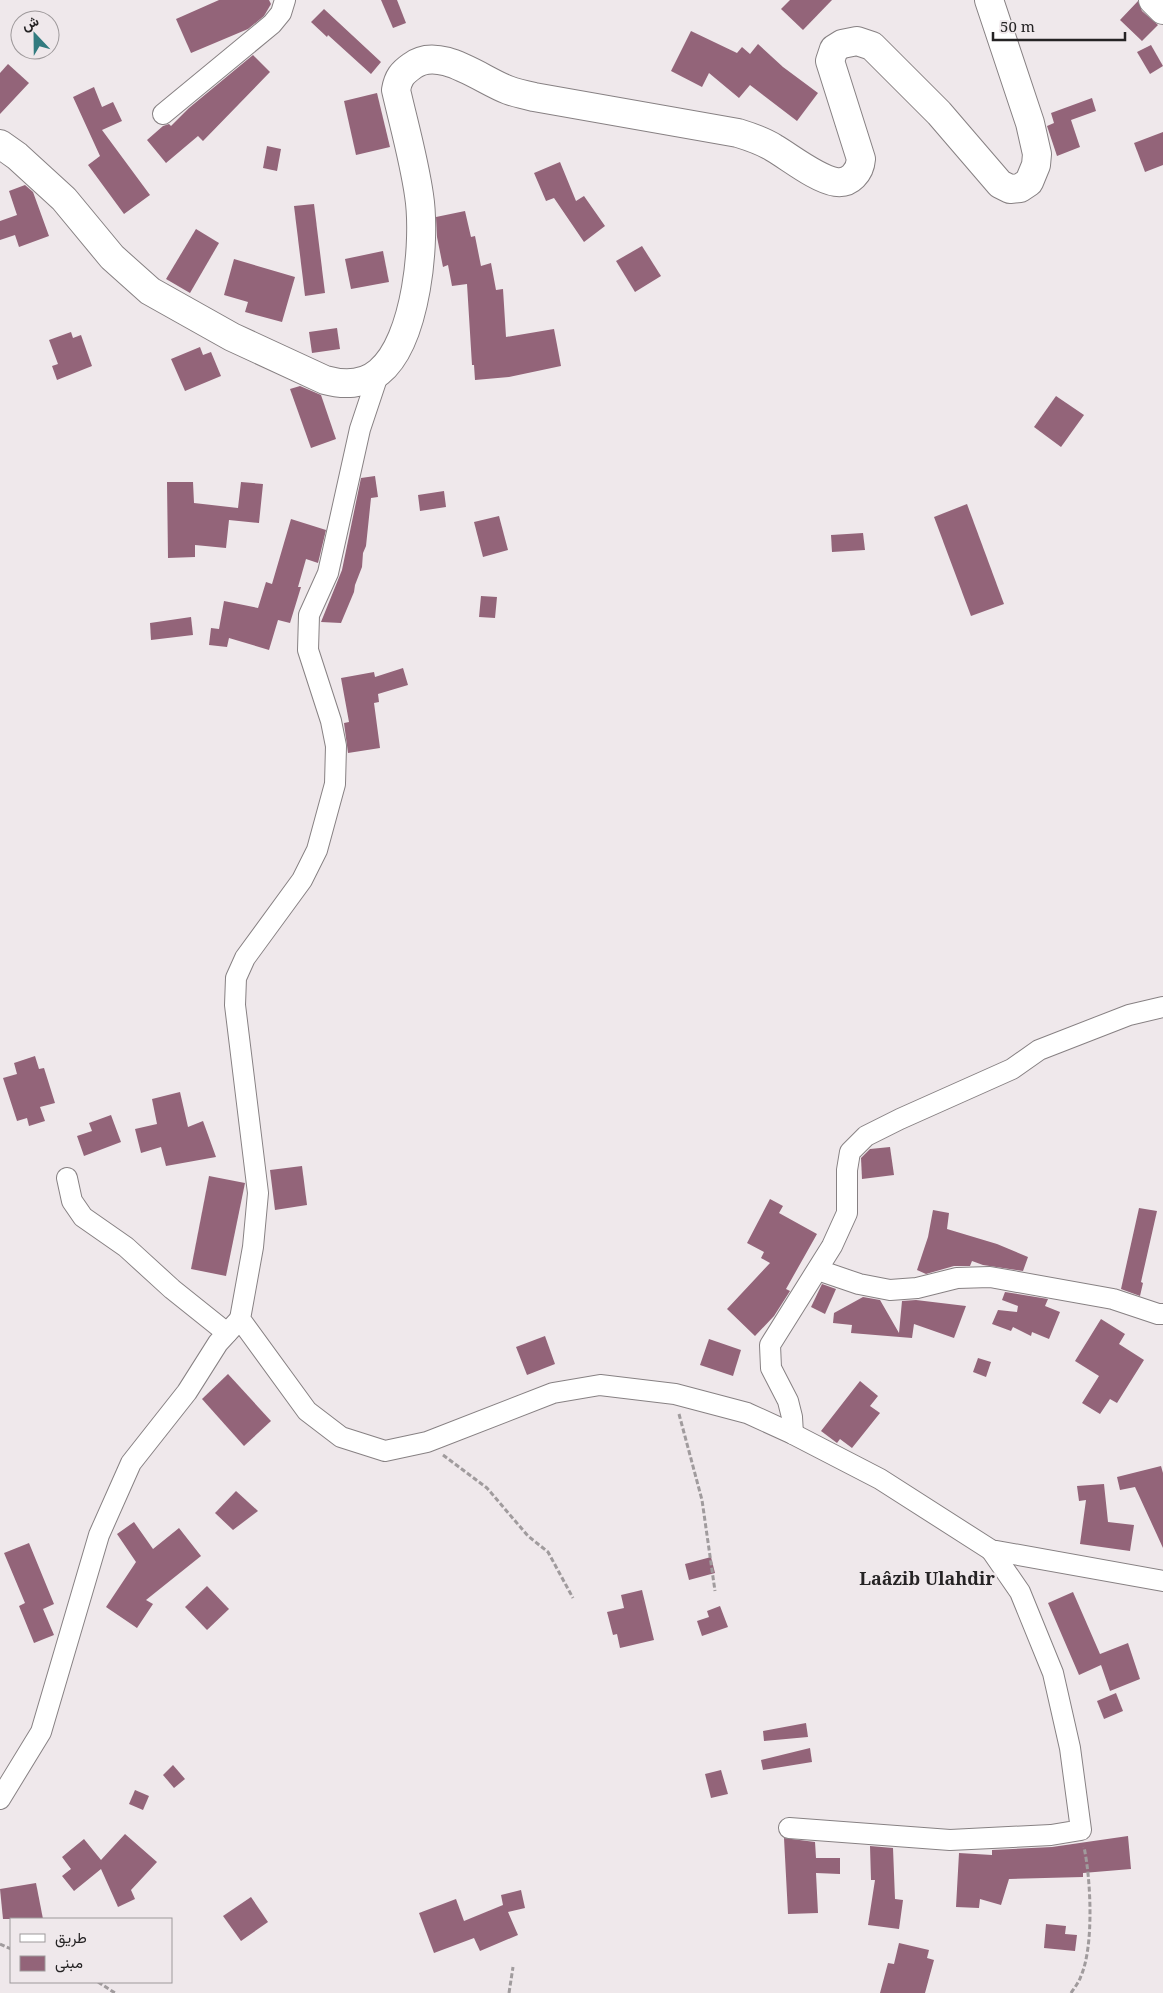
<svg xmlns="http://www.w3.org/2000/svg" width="1163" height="1993" font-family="'Noto Serif',Vazirmatn,serif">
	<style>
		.building { fill: #936479 }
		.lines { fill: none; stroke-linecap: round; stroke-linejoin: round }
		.street-casing { stroke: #878183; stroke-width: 22 }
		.secondary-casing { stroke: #878183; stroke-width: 30 }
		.path { stroke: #a09b9d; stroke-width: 3; stroke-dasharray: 5 2.5; stroke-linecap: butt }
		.street { stroke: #fff; stroke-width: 20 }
		.secondary { stroke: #fff; stroke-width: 28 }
		.labels { text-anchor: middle; stroke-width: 5; stroke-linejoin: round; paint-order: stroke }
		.quarter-label { font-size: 18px; font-weight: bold; fill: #252324; stroke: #efe8eb }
	</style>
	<rect width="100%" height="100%" fill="#efe8eb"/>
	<g class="building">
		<path d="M219 0H269L271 4 264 16 248 29 191 53 176 19Z"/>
		<path d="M381 0H397L406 23 393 28Z"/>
		<path d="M790 0H832L803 30 781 9Z"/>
		<path d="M1138 1 1142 11 1158 25 1142 41 1120 20Z"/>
		<path d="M324 9 381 62 371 74 328 35 327 37 311 22Z"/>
		<path d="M691 31 737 53 742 47 750 54 758 44 783 67 818 93 797 121 750 85 739 98 709 73 702 87 671 71Z"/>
		<path d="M1151 45 1163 66 1150 74 1137 52Z"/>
		<path d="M253 55 270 72 203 141 198 136 166 163 147 140 163 126 169 124 171 126 189 108Z"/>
		<path d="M8 64 29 83 0 114V73Z"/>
		<path d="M94 87 102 107 113 102 122 121 102 130 150 195 124 214 88 165 100 156 73 97Z"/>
		<path d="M377 93 390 147 356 155 344 101Z"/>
		<path d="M1092 98 1096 111 1071 120 1080 147 1057 156 1047 126 1054 123 1051 113Z"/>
		<path d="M1163 132V165L1145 172 1134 143Z"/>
		<path d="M267 146 281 149 277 171 263 168Z"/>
		<path d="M560 162 576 201 584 196 605 226 584 242 554 198 546 201 534 173Z"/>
		<path d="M25 185 33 192 49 236 19 247 15 235 0 240V221L17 215 9 191Z"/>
		<path d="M314 204 325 293 305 296 294 206Z"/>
		<path d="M465 211 471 237 475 236 481 266 491 263 496 290 503 289 506 337 554 329 561 366 509 377 475 380 474 365H472L467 284 452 286 448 265 443 267 437 237 436 217Z"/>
		<path d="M196 229 219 243 190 293 166 279Z"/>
		<path d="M642 246 661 276 635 292 616 261Z"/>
		<path d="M383 251 389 282 351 289 345 259Z"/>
		<path d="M234 259 295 277 282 322 245 312 248 302 224 295Z"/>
		<path d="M337 328 340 349 312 353 309 332Z"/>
		<path d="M71 332 73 338 81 335 92 366 57 380 52 366 58 364 49 340Z"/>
		<path d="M200 347 203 355 211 352 221 376 185 391 171 359Z"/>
		<path d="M300 386 321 395 336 439 311 448 290 389Z"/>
		<path d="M1056 396 1084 415 1061 447 1034 427Z"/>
		<path d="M375 476 378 497 371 498 366 546 363 553 362 567 355 585 354 592 341 623 321 622 342 570 361 478Z"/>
		<path d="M167 482H193L194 503 238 508 241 482 263 484 259 523 229 520 226 548 195 545V557L168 558Z"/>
		<path d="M444 491 446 507 420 511 418 495Z"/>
		<path d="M967 504 1004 604 971 616 934 517Z"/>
		<path d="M499 516 508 550 483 557 474 522Z"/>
		<path d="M291 519 326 530 318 563 306 559 298 587H301L290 623 278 620 269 650 229 638 227 647 209 645 211 628 219 629 224 601 258 608 266 582 272 584Z"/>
		<path d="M863 533 865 550 832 552 831 535Z"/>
		<path d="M481 596 497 597 495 618 479 617Z"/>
		<path d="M191 617 193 635 151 640 150 623Z"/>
		<path d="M403 668 408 685 378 694 379 702 374 703 380 748 348 753 344 723 349 722 341 678 374 672 375 677Z"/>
		<path d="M35 1056 39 1069 44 1068 55 1103 40 1107 45 1121 29 1126 27 1118 17 1121 3 1078 17 1074 14 1063Z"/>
		<path d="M180 1092 188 1127 203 1121 216 1157 166 1166 161 1147 141 1153 135 1129 157 1124 152 1099Z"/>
		<path d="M111 1115 121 1142 84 1156 77 1136 92 1131 89 1123Z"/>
		<path d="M890 1147 894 1175 862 1179 861 1158 870 1149Z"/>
		<path d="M302 1166 307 1205 275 1210 270 1170Z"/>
		<path d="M209 1176 245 1183 226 1276 191 1269Z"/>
		<path d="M770 1199 783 1206 779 1213 817 1234 786 1289 790 1291 774 1316 755 1336 727 1309 770 1263 761 1258 764 1252 747 1243Z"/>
		<path d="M1139 1208 1157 1211 1141 1282 1143 1283 1140 1296 1121 1289Z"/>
		<path d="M933 1210 949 1213 947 1229 997 1244 1028 1257 1023 1271 983 1265 972 1261 970 1266H954L926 1274 917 1270 928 1237Z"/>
		<path d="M822 1284 836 1289 825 1314 811 1307Z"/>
		<path d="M1005 1292 1048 1299 1045 1306 1060 1312 1049 1339 1032 1332 1031 1336 1013 1327 1011 1331 992 1324 998 1310 1017 1312 1018 1306 1002 1300Z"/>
		<path d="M863 1297 880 1300 899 1333 902 1301 916 1300 966 1306 954 1338 914 1324 912 1338 851 1333 852 1325 833 1323 834 1313Z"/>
		<path d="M1101 1319 1125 1334 1119 1344 1144 1360 1117 1403 1110 1399 1100 1414 1082 1403 1099 1376 1075 1361Z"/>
		<path d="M545 1336 555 1364 527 1375 516 1347Z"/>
		<path d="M709 1339 741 1350 733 1376 700 1365Z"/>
		<path d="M978 1358 991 1362 986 1377 973 1372Z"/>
		<path d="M228 1374 271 1421 244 1446 202 1399Z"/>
		<path d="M860 1381 878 1396 870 1406 880 1413 852 1448 840 1439 837 1443 821 1431Z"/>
		<path d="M1161 1466 1163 1473V1548L1135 1487 1120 1490 1117 1477Z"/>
		<path d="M1104 1484 1108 1522 1134 1525 1130 1551 1080 1544 1086 1500 1079 1501 1077 1486Z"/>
		<path d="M236 1491 258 1511 233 1530 215 1513Z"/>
		<path d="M134 1522 153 1549 179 1528 201 1556 146 1600 153 1604 137 1628 106 1607 136 1562 117 1534Z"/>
		<path d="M29 1543 54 1604 43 1609 54 1635 34 1643 19 1606 25 1603 4 1553Z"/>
		<path d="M711 1557 715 1573 689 1580 685 1564Z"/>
		<path d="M207 1586 229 1609 207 1630 185 1607Z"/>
		<path d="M642 1590 654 1640 620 1648 617 1634 613 1635 607 1612 624 1608 621 1595Z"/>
		<path d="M1073 1592 1100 1654 1128 1643 1140 1679 1110 1691 1101 1665 1079 1675 1048 1603Z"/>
		<path d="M720 1606 728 1627 702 1636 697 1621 709 1617 707 1611Z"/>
		<path d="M1116 1693 1123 1711 1104 1719 1097 1701Z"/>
		<path d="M806 1723 808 1737 764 1741 763 1731Z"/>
		<path d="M810 1748 812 1762 763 1770 761 1760Z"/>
		<path d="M173 1765 185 1779 174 1788 163 1775Z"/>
		<path d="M721 1770 728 1794 711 1798 705 1774Z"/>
		<path d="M135 1790 149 1796 143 1810 129 1804Z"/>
		<path d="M125 1834 157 1862 131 1890 135 1899 118 1907 101 1869 74 1891 62 1876 71 1869 62 1857 84 1839 101 1860Z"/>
		<path d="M1128 1836 1131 1869 1083 1873V1877L1009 1879 1001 1905 980 1899 979 1908 956 1907 959 1853 992 1855V1850L1052 1847Z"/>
		<path d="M784 1838 815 1842 816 1858H840V1874L816 1873 818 1913 788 1914Z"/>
		<path d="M870 1846 893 1848 895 1899 903 1900 899 1929 868 1925 875 1880H871Z"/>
		<path d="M36 1883 43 1919H3L0 1889Z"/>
		<path d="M521 1890 525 1908 508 1912 518 1935 480 1951 474 1938 434 1953 419 1913 456 1899 464 1921 503 1905 501 1895Z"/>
		<path d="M251 1897 268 1922 241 1941 223 1916Z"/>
		<path d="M1046 1924 1066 1926 1065 1934 1077 1935 1075 1951 1044 1948Z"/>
		<path d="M899 1943 929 1950 927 1958 934 1960 925 1993H880L888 1963 894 1964Z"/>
	</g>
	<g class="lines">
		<defs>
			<g id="street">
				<path d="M163 114 272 24 281 13 285 0"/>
				<path d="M379 372 360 429 328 573 309 615 308 650 331 721 336 746 335 784 317 850 302 880 245 958 236 978 235 1005 258 1193 253 1247 240 1319 307 1411 341 1437 385 1451 427 1442 553 1393 600 1385 675 1394 747 1413 793 1434 880 1479 991 1550 1163 1581"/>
				<path d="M67 1178 72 1201 83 1217 126 1247 172 1289 227 1333"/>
				<path d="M818 1270 859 1284 890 1290 917 1288 957 1278 990 1277 1113 1299 1158 1314H1163"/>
				<path d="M793 1434 792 1417 788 1401 771 1368 770 1345 832 1246 847 1213V1170L850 1152 866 1136 900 1119 1012 1069 1039 1050 1129 1015 1163 1007"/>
				<path d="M0 1799 41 1732 99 1535 131 1463 187 1392 218 1343 240 1319"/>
				<path d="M789 1828 950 1840 1051 1835 1081 1830 1070 1748 1053 1673 1020 1592 991 1550"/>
			</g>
			<g id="secondary">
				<path d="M1153 0 1163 10"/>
				<path d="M0 144 17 156 64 199 112 257 150 291 232 337 325 380C343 385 364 385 379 372 417 341 426 240 419 195 414 160 404 125 396 90 398 78 402 73 412 66 439 45 481 80 508 90 516 93 525 95 534 97L738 133C751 137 763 141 774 148 791 158 817 179 836 182 850 184 860 172 861 159L830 61 834 49 842 44 857 41 872 46 939 113 1000 184 1010 189 1020 188 1029 182 1036 165 1037 154 1030 123 989 0"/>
			</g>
		</defs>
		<use href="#street" class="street-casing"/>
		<use href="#secondary" class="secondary-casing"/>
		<g class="path">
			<path d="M679 1414 702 1500 715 1591"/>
			<path d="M443 1455 487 1488 528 1536 548 1552 573 1598"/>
			<path d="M0 1944 11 1949"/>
			<path d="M98 1982 115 1993"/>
			<path d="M509 1993 513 1967"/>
			<path d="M1071 1993C1075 1987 1079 1982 1081 1976 1094 1946 1091 1880 1084 1847"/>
		</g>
		<use href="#street" class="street"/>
		<use href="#secondary" class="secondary"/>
	</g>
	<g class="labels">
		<g class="quarter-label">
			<text x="927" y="1585">Laâzib Ulahdir</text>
		</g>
	</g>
	<rect x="10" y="1918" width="162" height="65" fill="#efe8eb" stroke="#9e999b"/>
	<rect x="20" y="1934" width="25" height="8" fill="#ffffff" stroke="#9e999b"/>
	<text x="55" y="1943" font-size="15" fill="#252324">طريق</text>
	<rect x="20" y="1956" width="25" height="15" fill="#936479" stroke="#9e999b"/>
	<text x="55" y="1968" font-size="15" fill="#252324">مبنى</text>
	<g transform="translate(35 35) rotate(338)"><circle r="24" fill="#efe8eb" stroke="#9e999b"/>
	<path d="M0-4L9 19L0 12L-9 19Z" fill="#327b7f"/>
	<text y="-8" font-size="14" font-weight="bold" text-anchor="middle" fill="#252324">ش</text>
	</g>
	<path d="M993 32v8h132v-8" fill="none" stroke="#252324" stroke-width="2.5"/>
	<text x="1000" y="32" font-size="15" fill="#252324" stroke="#efe8eb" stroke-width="4" paint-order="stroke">50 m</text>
</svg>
